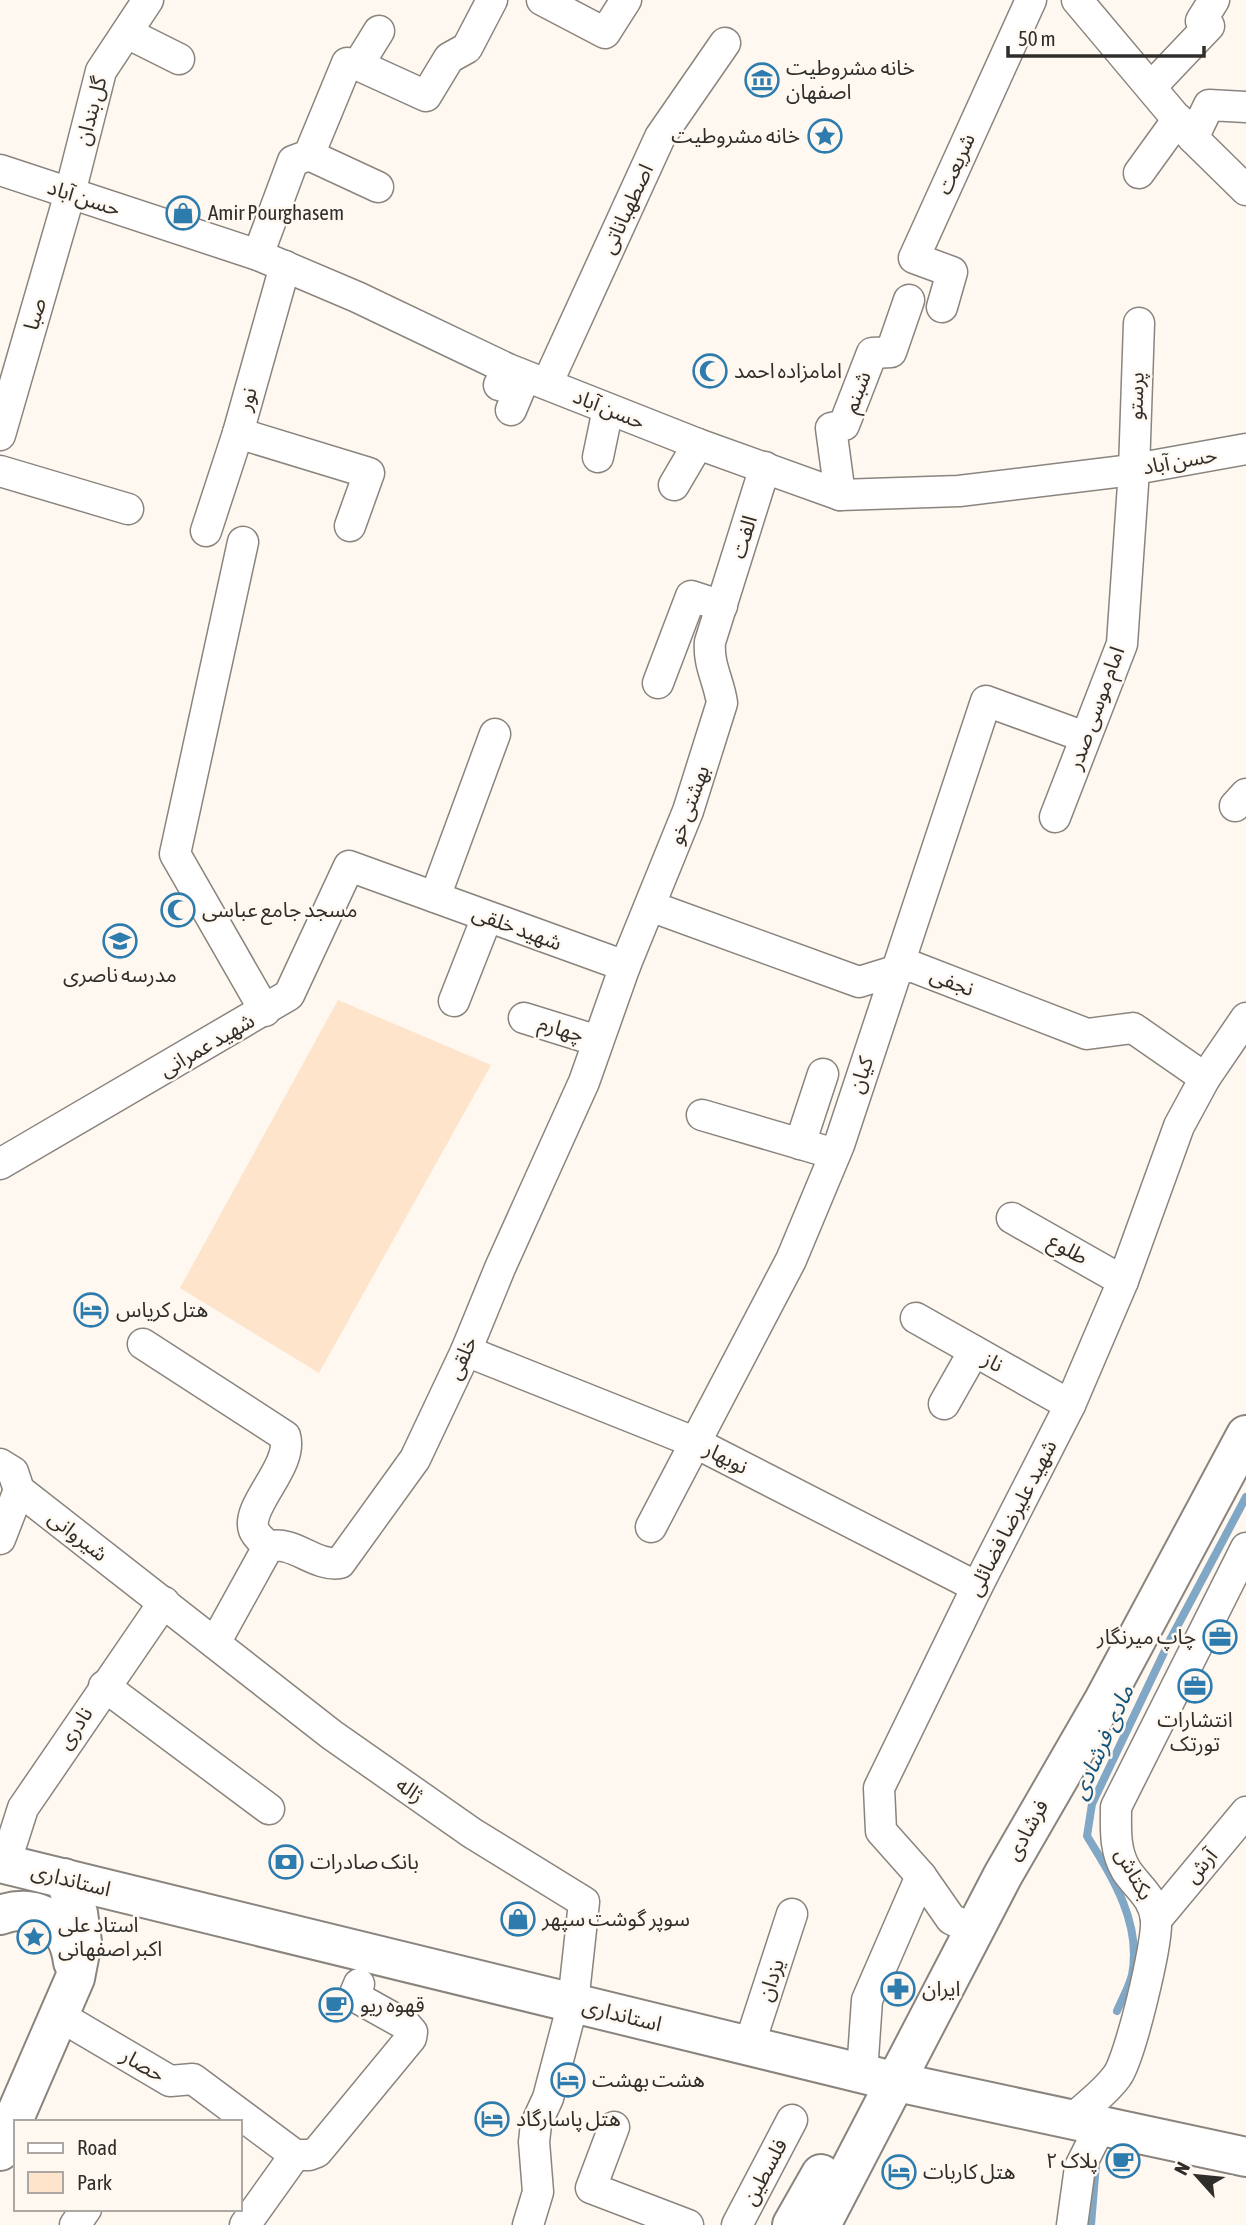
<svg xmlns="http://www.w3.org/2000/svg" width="1246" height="2225" font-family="'Asap Condensed','Noto Sans Arabic',sans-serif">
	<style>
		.green { fill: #fde4cb }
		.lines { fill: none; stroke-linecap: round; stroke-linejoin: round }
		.stream { stroke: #80a7c5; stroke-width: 8 }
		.street-casing { stroke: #8a847e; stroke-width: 33 }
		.secondary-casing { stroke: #8a847e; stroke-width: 42 }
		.street { stroke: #fff; stroke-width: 30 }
		.secondary { stroke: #fff; stroke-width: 38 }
		.labels { text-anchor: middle; stroke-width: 5; stroke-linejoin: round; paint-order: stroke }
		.poi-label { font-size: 21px; fill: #302e2b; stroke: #fef8f1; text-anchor: start }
		.street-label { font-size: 21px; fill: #302e2b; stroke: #fef8f1 }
		.water-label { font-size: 23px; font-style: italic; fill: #13557c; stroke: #fef8f1 }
	</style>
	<rect width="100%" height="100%" fill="#fef8f1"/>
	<path class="green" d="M338 1000 491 1065 319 1373 180 1288Z"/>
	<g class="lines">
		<g class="stream">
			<path d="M1117 2011C1122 1999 1129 1987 1132 1975 1142 1924 1113 1878 1087 1836L1092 1804 1170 1640 1246 1497"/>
			<path d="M1091 2225 1096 2164"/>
		</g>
		<defs>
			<g id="street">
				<path d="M542 0 605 33 626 0"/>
				<path d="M1077 0 1193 138 1246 190"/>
				<path d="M127 33 179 59"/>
				<path d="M358 65 379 31"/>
				<path d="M1151 87 1209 26 1201 21 1214 0"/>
				<path d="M1193 138 1209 105 1246 107"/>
				<path d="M309 155 378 187"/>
				<path d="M0 170 258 255 357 297 508 369 698 444 840 495 959 491 1124 471 1246 449"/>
				<path d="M1139 173 1178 119"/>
				<path d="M258 255 293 161 309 155 347 63 358 65 426 96 449 58 467 48 492 0"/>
				<path d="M942 307 952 272 914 258 1031 0"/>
				<path d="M506 372 499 385 519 391 511 410"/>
				<path d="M547 384 660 137 725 43"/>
				<path d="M238 433 369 473 350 526"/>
				<path d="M0 435 70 193 101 71 148 0"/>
				<path d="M598 457 608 409"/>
				<path d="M0 471 128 509"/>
				<path d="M674 485 698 444"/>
				<path d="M840 495 831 428 844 425 872 353 891 352 909 300"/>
				<path d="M206 531 238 433 285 266"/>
				<path d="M243 542 175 854 265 1011"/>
				<path d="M658 683 691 596 722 606"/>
				<path d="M1235 806 1246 794"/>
				<path d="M1055 817 1122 644 1134 470 1139 323"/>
				<path d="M435 897 495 734"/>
				<path d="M650 906 859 982 911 966 1087 1034 1133 1028 1205 1078"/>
				<path d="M454 1001 487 917"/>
				<path d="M524 1018 598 1041"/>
				<path d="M702 1115 835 1154"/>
				<path d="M800 1144 823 1074"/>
				<path d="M0 1164 289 995 349 866 625 966 688 811 722 703C719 681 708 665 710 642L765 467"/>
				<path d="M1012 1218 1123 1281"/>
				<path d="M916 1318 1070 1405"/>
				<path d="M143 1344 285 1436C294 1466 245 1506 254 1530 256 1536 264 1542 268 1547"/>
				<path d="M466 1351 694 1442 977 1587"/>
				<path d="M944 1404 974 1351"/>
				<path d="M0 1464 13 1472 19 1490 332 1735 472 1833 584 1902 573 2003 548 2098 536 2124 534 2142 538 2192 528 2225"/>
				<path d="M651 1527 791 1260 839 1145 986 701 1085 737"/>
				<path d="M0 1539 19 1490"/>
				<path d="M215 1643 268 1547C293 1539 314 1567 340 1563L415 1459 466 1351 500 1268 584 1082 625 966"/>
				<path d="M104 1686 269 1809"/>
				<path d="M5 1864 23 1808 164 1602"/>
				<path d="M1156 1920 1246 1812"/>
				<path d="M973 1930 951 1919 921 1876 881 1831 879 1788 977 1587 1070 1405 1123 1281 1179 1126 1205 1078 1246 1018"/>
				<path d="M58 2015 170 2081 193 2079 295 2155H309L317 2152 411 2038 412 2032 406 2025 354 1996 359 1984"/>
				<path d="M749 2046 792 1914"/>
				<path d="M862 2073 867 2000 921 1876"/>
				<path d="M1070 2121C1085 2107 1105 2093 1117 2076 1130 2059 1158 1942 1156 1920 1154 1897 1137 1887 1126 1870 1114 1850 1116 1828 1116 1807L1246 1548"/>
				<path d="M614 2127 591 2188 688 2225"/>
				<path d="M75 2225 86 2209"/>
				<path d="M245 2225 295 2155"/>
				<path d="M737 2225 792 2120"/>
				<path d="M1072 2225 1080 2167 1100 2127"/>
			</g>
			<g id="secondary">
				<path d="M0 1863 897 2082 1246 2157"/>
				<path d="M0 1915C39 1901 68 1923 73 1962"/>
				<path d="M0 2151 75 1978 82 1942 78 1913 64 1878"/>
				<path d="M792 2225 821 2174"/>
				<path d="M821 2225 1003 1875 1104 1700 1246 1435"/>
			</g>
		</defs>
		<use href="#street" class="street-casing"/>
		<use href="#secondary" class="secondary-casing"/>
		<use href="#street" class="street"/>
		<use href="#secondary" class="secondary"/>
	</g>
	<defs>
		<symbol id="museum-ring" viewBox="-11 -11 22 22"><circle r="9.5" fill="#fef8f1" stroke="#2e7cae" stroke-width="1.5"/><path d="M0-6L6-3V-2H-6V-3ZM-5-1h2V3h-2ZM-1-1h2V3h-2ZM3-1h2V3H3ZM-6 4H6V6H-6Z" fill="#2e7cae"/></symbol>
		<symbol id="sight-ring" viewBox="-11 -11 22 22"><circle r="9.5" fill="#fef8f1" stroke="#2e7cae" stroke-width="1.5"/><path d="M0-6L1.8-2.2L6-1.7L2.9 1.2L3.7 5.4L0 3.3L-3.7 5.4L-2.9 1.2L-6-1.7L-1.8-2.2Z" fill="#2e7cae"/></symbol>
		<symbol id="shop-ring" viewBox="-11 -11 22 22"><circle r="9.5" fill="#fef8f1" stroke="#2e7cae" stroke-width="1.5"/><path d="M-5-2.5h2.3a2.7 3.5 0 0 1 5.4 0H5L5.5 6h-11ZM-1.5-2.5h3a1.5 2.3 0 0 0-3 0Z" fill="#2e7cae"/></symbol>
		<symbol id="mosque-ring" viewBox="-11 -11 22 22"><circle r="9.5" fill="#fef8f1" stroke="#2e7cae" stroke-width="1.5"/><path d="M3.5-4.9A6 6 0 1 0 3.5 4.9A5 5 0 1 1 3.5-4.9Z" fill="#2e7cae"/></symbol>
		<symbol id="school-ring" viewBox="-11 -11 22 22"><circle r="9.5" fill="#fef8f1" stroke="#2e7cae" stroke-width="1.5"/><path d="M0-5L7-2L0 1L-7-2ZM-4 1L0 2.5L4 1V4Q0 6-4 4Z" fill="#2e7cae"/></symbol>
		<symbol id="hotel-ring" viewBox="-11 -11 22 22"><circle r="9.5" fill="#fef8f1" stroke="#2e7cae" stroke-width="1.5"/><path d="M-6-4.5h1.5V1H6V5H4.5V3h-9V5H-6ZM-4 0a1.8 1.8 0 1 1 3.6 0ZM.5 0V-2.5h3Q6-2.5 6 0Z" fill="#2e7cae"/></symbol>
		<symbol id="office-ring" viewBox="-11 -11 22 22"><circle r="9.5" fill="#fef8f1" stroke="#2e7cae" stroke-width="1.5"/><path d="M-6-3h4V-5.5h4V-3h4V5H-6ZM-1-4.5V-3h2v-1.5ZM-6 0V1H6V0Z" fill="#2e7cae"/></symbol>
		<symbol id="bank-ring" viewBox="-11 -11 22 22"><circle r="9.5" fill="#fef8f1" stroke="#2e7cae" stroke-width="1.5"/><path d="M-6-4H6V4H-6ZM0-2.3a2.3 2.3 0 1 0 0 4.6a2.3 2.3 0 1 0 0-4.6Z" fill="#2e7cae"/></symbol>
		<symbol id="pharmacy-ring" viewBox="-11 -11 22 22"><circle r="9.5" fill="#fef8f1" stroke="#2e7cae" stroke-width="1.5"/><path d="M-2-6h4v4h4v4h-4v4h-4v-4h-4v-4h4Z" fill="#2e7cae"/></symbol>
		<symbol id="cafe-ring" viewBox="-11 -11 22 22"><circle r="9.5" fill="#fef8f1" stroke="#2e7cae" stroke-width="1.5"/><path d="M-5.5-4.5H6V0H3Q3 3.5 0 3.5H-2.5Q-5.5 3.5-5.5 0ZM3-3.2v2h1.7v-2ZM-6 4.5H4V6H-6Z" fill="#2e7cae"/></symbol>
	</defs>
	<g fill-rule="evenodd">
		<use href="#museum-ring" x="743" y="61" width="38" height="38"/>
		<use href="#sight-ring" x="806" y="117" width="38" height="38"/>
		<use href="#shop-ring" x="164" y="194" width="38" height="38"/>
		<use href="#mosque-ring" x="691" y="352" width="38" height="38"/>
		<use href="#mosque-ring" x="159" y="891" width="38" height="38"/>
		<use href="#school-ring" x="101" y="922" width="38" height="38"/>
		<use href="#hotel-ring" x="72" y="1291" width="38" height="38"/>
		<use href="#office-ring" x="1201" y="1618" width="38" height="38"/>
		<use href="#office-ring" x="1176" y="1667" width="38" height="38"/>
		<use href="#bank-ring" x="267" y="1843" width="38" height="38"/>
		<use href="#shop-ring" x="499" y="1900" width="38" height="38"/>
		<use href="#sight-ring" x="15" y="1918" width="38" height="38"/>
		<use href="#pharmacy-ring" x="879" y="1970" width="38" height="38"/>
		<use href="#cafe-ring" x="317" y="1986" width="38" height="38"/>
		<use href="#hotel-ring" x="549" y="2061" width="38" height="38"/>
		<use href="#hotel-ring" x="473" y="2100" width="38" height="38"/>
		<use href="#cafe-ring" x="1104" y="2142" width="38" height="38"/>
		<use href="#hotel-ring" x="880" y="2153" width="38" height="38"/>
	</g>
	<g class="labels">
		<g class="poi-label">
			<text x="786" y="75">خانه مشروطیت<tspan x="786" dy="24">اصفهان</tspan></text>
			<text x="800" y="143" text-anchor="end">خانه مشروطیت</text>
			<text x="208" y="220">Amir Pourghasem</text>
			<text x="734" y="378">امامزاده احمد</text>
			<text x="202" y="917">مسجد جامع عباسی</text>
			<text x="120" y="982" text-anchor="middle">مدرسه ناصری</text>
			<text x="116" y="1317">هتل کریاس</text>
			<text x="1196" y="1644" text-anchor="end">چاپ میرنگار</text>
			<text x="1195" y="1727" text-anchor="middle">انتشارات<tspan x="1195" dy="24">تورتک</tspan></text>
			<text x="310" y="1869">بانک صادرات</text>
			<text x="542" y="1926">سوپر گوشت سپهر</text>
			<text x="58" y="1932">استاد علی<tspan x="58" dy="24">اکبر اصفهانی</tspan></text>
			<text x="922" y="1996">ایران</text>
			<text x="360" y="2012">قهوه ریو</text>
			<text x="592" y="2087">هشت بهشت</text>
			<text x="516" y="2126">هتل پاسارگاد</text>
			<text x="1098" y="2168" text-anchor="end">پلاک ۲</text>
			<text x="923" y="2179">هتل کاربات</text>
		</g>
		<g class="street-label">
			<text transform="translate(91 111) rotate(-75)" y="7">گل بندان</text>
			<text transform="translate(956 164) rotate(-66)" y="7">شریعت</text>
			<text transform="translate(84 198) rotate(18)" y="7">حسن آباد</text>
			<text transform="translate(627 209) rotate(-65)" y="7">اصطهباناتی</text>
			<text transform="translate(35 314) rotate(-74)" y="7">صبا</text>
			<text transform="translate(857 392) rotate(-69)" y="7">شبنم</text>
			<text transform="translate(1136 396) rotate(-88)" y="7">پرستو</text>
			<text transform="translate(247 399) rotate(-74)" y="7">نور</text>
			<text transform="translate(609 409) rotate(22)" y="7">حسن آباد</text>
			<text transform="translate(1180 461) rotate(-10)" y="7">حسن آباد</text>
			<text transform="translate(744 537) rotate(-73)" y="7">الفت</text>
			<text transform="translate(1096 708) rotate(-70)" y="7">امام موسی صدر</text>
			<text transform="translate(689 805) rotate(-70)" y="7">بهشتی خو</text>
			<text transform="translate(517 928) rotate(20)" y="7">شهید خلقی</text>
			<text transform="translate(952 982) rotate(21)" y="7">نجفی</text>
			<text transform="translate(561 1029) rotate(17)" y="7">چهارم</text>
			<text transform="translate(207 1045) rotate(-30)" y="7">شهید عمرانی</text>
			<text transform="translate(861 1075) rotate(-72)" y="7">کیان</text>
			<text transform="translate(1068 1249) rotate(29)" y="7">طلوع</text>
			<text transform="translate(462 1358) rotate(-66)" y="7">خلقی</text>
			<text transform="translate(993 1362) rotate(29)" y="7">ناز</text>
			<text transform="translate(726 1458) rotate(27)" y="7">نوبهار</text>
			<text transform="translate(1012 1518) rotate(-63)" y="7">شهید علیرضا فضائلی</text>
			<text transform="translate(78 1536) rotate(38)" y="7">شیروانی</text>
			<text transform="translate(75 1728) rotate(-56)" y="7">نادری</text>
			<text transform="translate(410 1790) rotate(35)" y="7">ژاله</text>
			<text transform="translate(1027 1830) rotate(-61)" y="7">فرشادی</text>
			<text transform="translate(1201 1866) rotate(-50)" y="7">آرش</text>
			<text transform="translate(1134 1874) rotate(61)" y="7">بکتاش</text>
			<text transform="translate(71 1880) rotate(14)" y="7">استانداری</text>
			<text transform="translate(771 1980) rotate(-72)" y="7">یزدان</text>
			<text transform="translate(622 2015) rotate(14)" y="7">استانداری</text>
			<text transform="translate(143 2065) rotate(30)" y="7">حصار</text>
			<text transform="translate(765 2172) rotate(-62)" y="7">فلسطین</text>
		</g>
		<g class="water-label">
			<text transform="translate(1102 1742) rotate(-66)" y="8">مادی فرشادی</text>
		</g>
	</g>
	<rect x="14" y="2120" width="228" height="91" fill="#fef8f1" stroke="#aca7a2" stroke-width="2"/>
	<rect x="28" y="2143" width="35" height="10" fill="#ffffff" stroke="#aca7a2" stroke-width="2"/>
	<text x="77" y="2155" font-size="21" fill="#302e2b">Road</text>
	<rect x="28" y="2172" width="35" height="21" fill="#fde4cb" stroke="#aca7a2" stroke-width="2"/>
	<text x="77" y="2190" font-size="21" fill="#302e2b">Park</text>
	<g transform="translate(1197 2176) rotate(297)" stroke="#fef8f1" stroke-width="5" paint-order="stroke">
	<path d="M0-5L12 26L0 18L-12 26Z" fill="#302e2b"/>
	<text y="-10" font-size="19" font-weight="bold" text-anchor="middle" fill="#302e2b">N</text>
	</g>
	<path d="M1008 46v10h196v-10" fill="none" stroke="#302e2b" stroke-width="3.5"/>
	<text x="1018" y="46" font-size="21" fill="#302e2b" stroke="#fef8f1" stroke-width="5" paint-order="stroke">50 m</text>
</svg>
